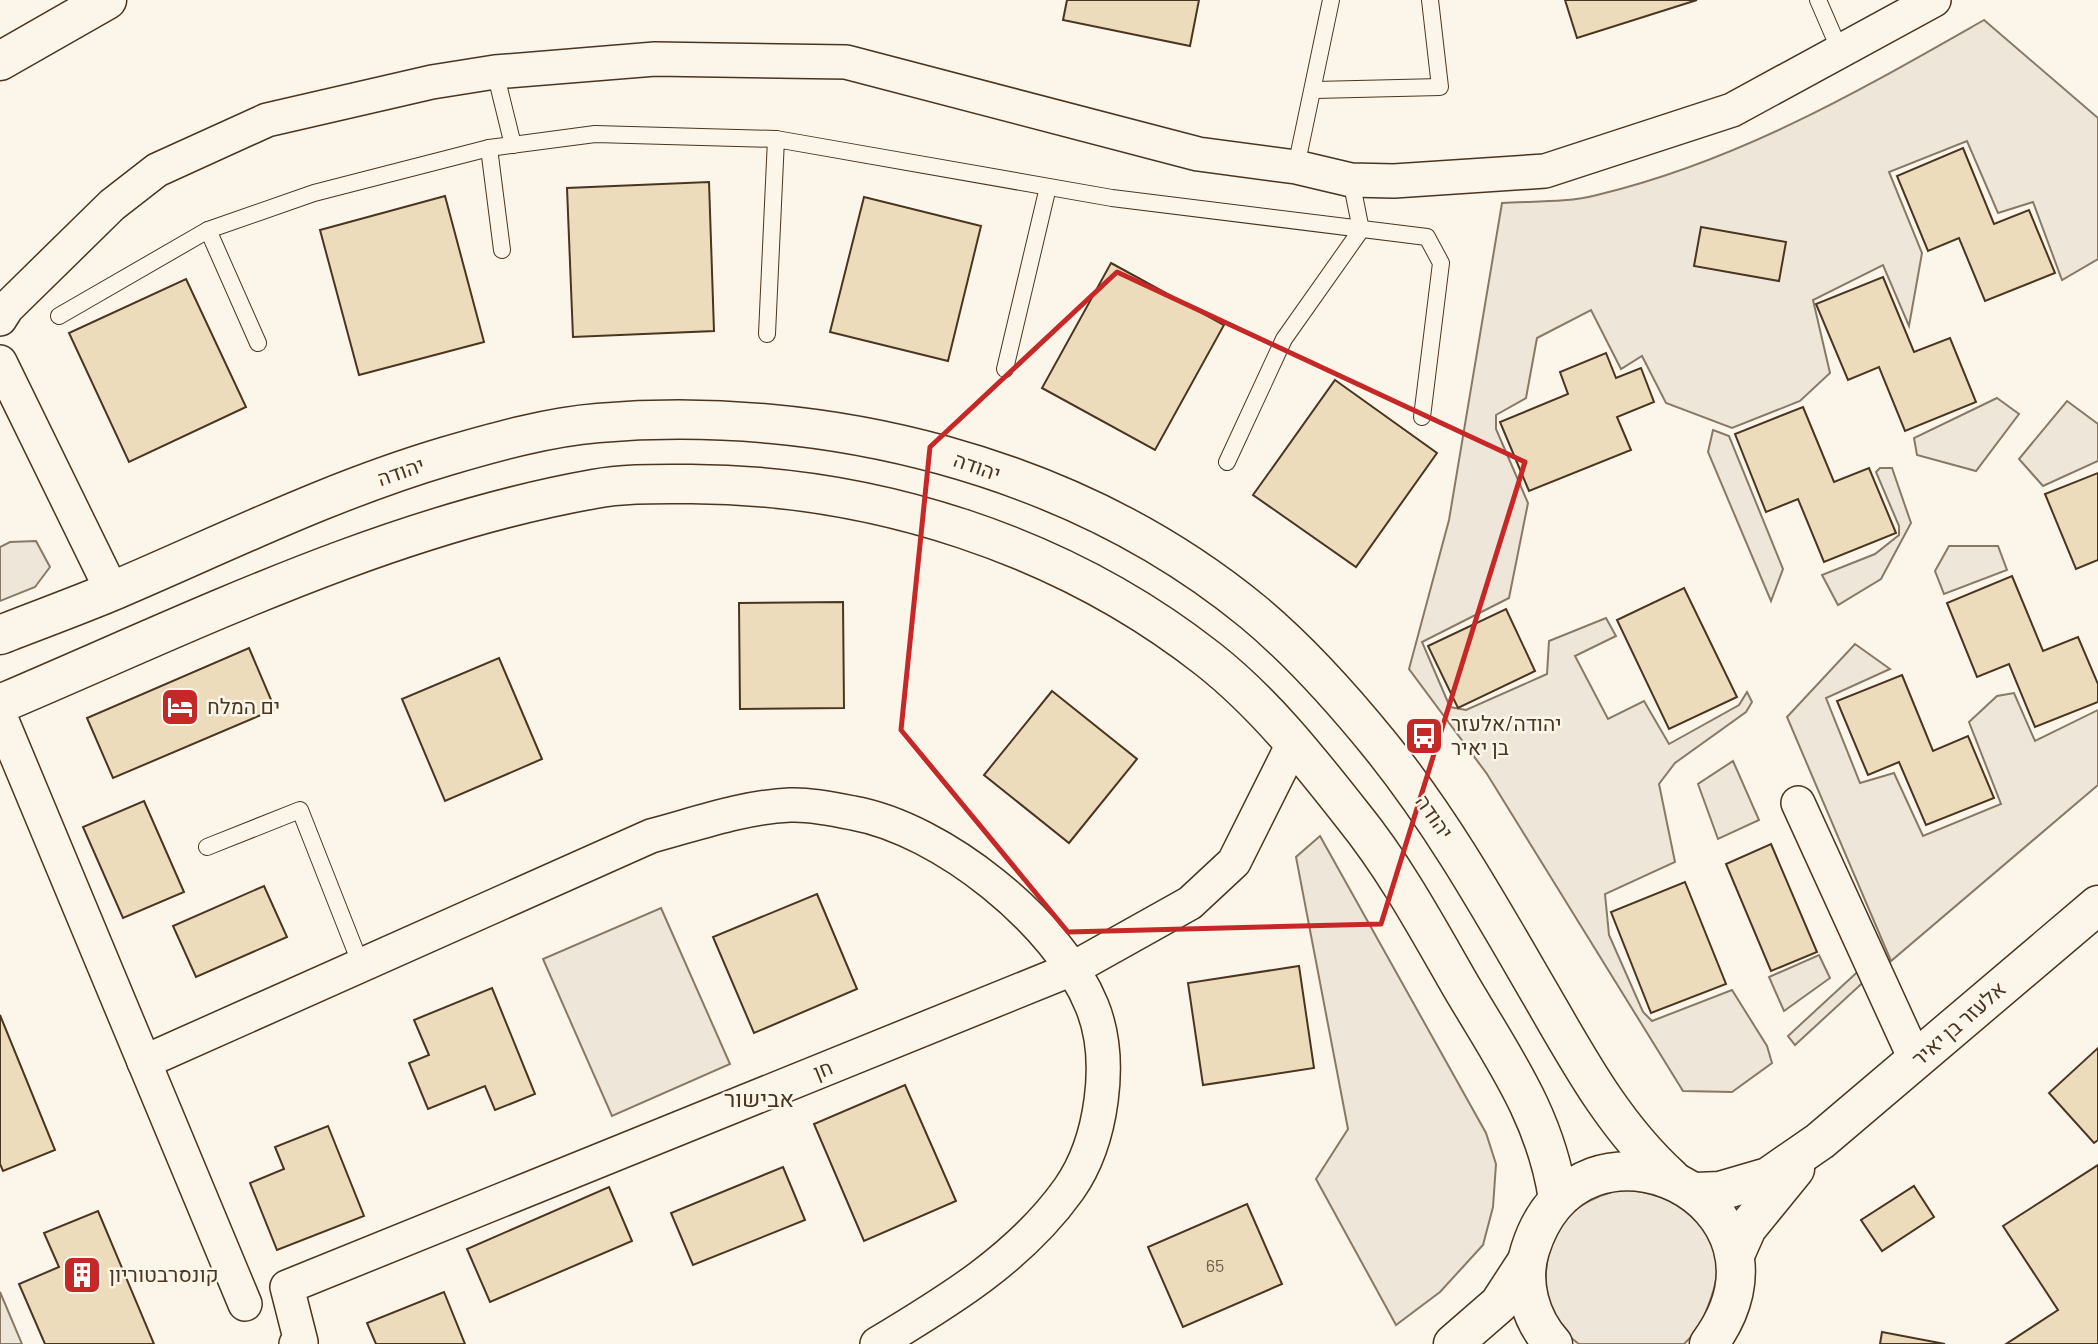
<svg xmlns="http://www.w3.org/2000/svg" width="2098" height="1344" font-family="Barlow,Heebo,sans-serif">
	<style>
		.green { fill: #ede6d9; stroke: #887966; stroke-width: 2 }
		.building { fill: #ecdcbc; stroke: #4a3520; stroke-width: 2 }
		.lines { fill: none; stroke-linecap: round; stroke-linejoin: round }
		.lane-casing { stroke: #4a3520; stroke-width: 18 }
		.street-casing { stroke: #4a3520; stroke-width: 36 }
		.secondary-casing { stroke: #4a3520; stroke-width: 41 }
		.highway-casing { stroke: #4a3520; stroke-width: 41 }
		.lane { stroke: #fbf6e9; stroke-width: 16 }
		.street { stroke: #fbf6e9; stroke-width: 33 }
		.secondary { stroke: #fbf6e9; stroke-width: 38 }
		.highway { stroke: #fbf6e9; stroke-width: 38 }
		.marked { fill: none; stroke: #c62828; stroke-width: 5; stroke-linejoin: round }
		.labels { text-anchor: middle; stroke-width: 5; stroke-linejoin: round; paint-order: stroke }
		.number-label { font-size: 18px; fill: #725f47 }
		.street-label { font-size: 21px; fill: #4a3520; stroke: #fbf6e9 }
		.poi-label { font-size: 21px; fill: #4a3520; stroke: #fbf6e9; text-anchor: start }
		.neighbourhood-label { font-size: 23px; fill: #4a3520; stroke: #fbf6e9 }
	</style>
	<rect width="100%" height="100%" fill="#fbf6e9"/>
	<g class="green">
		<path d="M1984 20 2098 118V259L2062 280 2033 202 1998 213 1967 141 1889 172 1922 253 1909 326 1883 265 1813 300 1830 373 1800 401 1732 428 1666 403 1642 356 1621 369 1591 310 1537 338 1526 398 1496 415V429L1528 503 1509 598 1422 642 1450 707 1466 710 1547 674 1549 641 1606 618 1616 636 1575 656 1608 719 1644 701 1669 744 1739 705 1747 692 1752 702 1746 712 1675 763 1659 784 1675 862 1605 894 1609 935 1643 1012 1652 1021 1732 990 1767 1046 1772 1063 1732 1092 1683 1091 1487 774 1409 669 1449 520 1502 203C1532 201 1567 203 1597 195 1739 161 1859 91 1984 20Z"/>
		<path d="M1997 398 2019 414 1976 471 1917 455 1914 438Z"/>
		<path d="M2067 401 2098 424V461L2043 486 2019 459Z"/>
		<path d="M1713 430 1729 436 1783 569 1771 601 1708 452Z"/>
		<path d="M1880 468H1892L1911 523 1881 579 1838 605 1822 575 1875 554 1899 535V526L1876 472Z"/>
		<path d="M36 541 50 567 35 587 0 601V547L10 542Z"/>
		<path d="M1949 546H1998L2007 570 1944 594 1935 571Z"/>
		<path d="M1855 644 1890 669 1826 698 1860 783 1894 773 1923 836 2001 804 1969 722 1997 696 2014 693 2035 741 2098 710V785L1891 961 1787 717Z"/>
		<path d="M1733 761 1759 820 1718 839 1698 784Z"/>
		<path d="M1320 836 1486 1133 1496 1164 1493 1207 1483 1245 1440 1292 1396 1325 1316 1179 1348 1129 1296 857Z"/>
		<path d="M661 908 730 1064 612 1116 543 959Z"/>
		<path d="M1819 955 1830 978 1784 1011 1769 977Z"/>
		<path d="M1866 964 1870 976 1795 1045 1788 1036Z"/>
		<path d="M1622 1189C1683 1194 1735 1232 1711 1298 1704 1318 1699 1330 1684 1344H1579C1534 1314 1536 1240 1578 1208 1591 1198 1606 1194 1622 1189Z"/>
		<path d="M0 1292 22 1344H0Z"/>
	</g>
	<g class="building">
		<path d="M1067 0H1199L1190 46 1063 20Z"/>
		<path d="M1565 0H1697L1577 38Z"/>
		<path d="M1963 148 1994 224 2029 210 2055 273 1985 301 1959 238 1928 251 1897 176Z"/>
		<path d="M709 182 714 331 573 337 567 188Z"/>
		<path d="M445 196 484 342 359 375 320 230Z"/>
		<path d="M864 197 981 226 948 361 830 332Z"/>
		<path d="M1701 227 1786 242 1779 281 1694 266Z"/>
		<path d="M1111 263 1224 325 1155 450 1042 388Z"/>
		<path d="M1883 277 1914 352 1950 338 1976 402 1905 431 1879 367 1848 380 1816 304Z"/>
		<path d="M186 279 246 407 129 462 69 333Z"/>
		<path d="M1606 353 1616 378 1641 368 1654 402 1617 417 1631 450 1529 491 1500 422 1568 394 1560 372Z"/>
		<path d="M1335 380 1437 453 1356 567 1253 495Z"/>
		<path d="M1803 407 1834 482 1869 468 1896 533 1824 562 1798 499 1766 512 1735 434Z"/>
		<path d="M2098 473V560L2076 569 2045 494Z"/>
		<path d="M2012 576 2043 651 2078 637 2098 684V702L2035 727 2009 664 1977 677 1947 603Z"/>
		<path d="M1684 588 1737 697 1669 729 1617 620Z"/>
		<path d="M843 602 844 708 740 709 739 603Z"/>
		<path d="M1506 609 1535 671 1458 708 1428 646Z"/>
		<path d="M249 648 275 709 113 778 87 718Z"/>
		<path d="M499 658 542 759 445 801 402 699Z"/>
		<path d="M1902 675 1933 751 1968 736 1994 798 1926 825 1899 762 1868 775 1837 701Z"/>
		<path d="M1052 691 1137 759 1069 843 984 775Z"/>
		<path d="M144 801 184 892 123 918 83 827Z"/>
		<path d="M1771 844 1817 952 1771 971 1726 864Z"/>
		<path d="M1685 882 1726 984 1651 1013 1611 912Z"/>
		<path d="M264 886 287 937 196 977 173 926Z"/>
		<path d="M817 894 857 989 754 1033 713 937Z"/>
		<path d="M1299 966 1314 1068 1203 1085 1188 983Z"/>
		<path d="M492 988 535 1094 495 1110 485 1086 428 1109 409 1063 429 1055 414 1020Z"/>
		<path d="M0 1015 55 1150 3 1171 0 1164Z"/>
		<path d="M2098 1048V1140L2094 1143 2049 1093Z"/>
		<path d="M905 1085 956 1201 864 1241 814 1124Z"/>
		<path d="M328 1126 364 1216 277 1250 250 1183 284 1169 275 1147Z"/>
		<path d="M2098 1165V1344H2006L2058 1310 2003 1226Z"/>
		<path d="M783 1167 805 1220 693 1265 671 1213Z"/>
		<path d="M1914 1186 1934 1217 1882 1251 1861 1220Z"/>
		<path d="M609 1187 632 1241 490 1302 467 1249Z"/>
		<path d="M1247 1204 1282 1284 1183 1327 1148 1247Z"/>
		<path d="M98 1211 154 1344H45L19 1284 59 1267 44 1233Z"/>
		<path d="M444 1292 465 1344H376L367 1323Z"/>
		<path d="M1882 1332 1945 1344H1880Z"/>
	</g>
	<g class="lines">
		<defs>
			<g id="lane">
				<path d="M1818 0 1841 53"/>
				<path d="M495 72 513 145"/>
				<path d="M1315 90 1440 87 1430 0"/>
				<path d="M489 148 502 250"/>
				<path d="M1296 167 1331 0"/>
				<path d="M208 230 258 343"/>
				<path d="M59 316 208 230 314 193 489 148 595 134 776 139"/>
				<path d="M767 334 776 139 1112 198 1427 237 1441 263 1422 417"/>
				<path d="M1005 369 1048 187"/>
				<path d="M1227 462 1284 339 1361 230 1351 180"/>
				<path d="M207 847 300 810 361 965"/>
			</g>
			<g id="street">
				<path d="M0 319 7 308 112 205 157 170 267 120 432 82 495 72 655 59 846 62 1198 154 1296 167 1351 180 1394 181 1545 171 1732 110 1934 0"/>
				<path d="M0 362 112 591"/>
				<path d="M0 716 245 1304"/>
				<path d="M1798 803 1916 1061"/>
				<path d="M144 1062 651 836C696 824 743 807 790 805 809 804 834 809 853 813 942 829 1058 922 1092 1006 1114 1060 1102 1142 1069 1189 1020 1258 947 1302 877 1344"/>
				<path d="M296 1344 301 1342 287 1287 1072 969 1190 903 1234 862 1294 742"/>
			</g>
			<g id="secondary">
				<path d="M0 635C38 620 77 606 115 590 225 543 332 490 447 456 495 442 548 427 598 423 825 404 1074 465 1253 612 1300 651 1341 697 1380 745 1443 823 1491 909 1541 995 1579 1061 1614 1126 1671 1178"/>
				<path d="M0 704C193 622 386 526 594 489 625 483 659 484 691 484 875 485 1063 545 1208 659 1264 703 1309 760 1353 816 1396 869 1428 929 1462 988 1504 1059 1546 1117 1558 1199"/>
				<path d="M1696 1192 1720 1191 1768 1177 1820 1141 2098 905"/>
				<path d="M1735 1255 1747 1228 1795 1169"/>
				<path d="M1453 1344 1499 1304 1527 1261"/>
				<path d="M1553 1344C1530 1319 1520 1282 1530 1250 1580 1089 1814 1202 1709 1344"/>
			</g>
			<path id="highway" d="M0 61 107 0"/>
		</defs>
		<use href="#lane" class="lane-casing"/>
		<use href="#street" class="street-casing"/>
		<use href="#secondary" class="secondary-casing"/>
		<use href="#highway" class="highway-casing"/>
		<use href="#lane" class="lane"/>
		<use href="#street" class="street"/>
		<use href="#secondary" class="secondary"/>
		<use href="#highway" class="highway"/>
	</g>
	<path class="marked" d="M1117 272 1525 462 1381 924 1068 932 901 730 930 447Z"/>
	<defs>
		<symbol id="hotel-square" viewBox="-11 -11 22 22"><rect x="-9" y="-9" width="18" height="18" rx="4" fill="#c62828" stroke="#fbf6e9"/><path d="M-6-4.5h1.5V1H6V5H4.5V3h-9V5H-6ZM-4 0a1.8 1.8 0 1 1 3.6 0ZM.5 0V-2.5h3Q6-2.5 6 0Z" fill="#fff"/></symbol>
		<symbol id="bus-square" viewBox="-11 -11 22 22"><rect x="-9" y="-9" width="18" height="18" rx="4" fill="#c62828" stroke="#fbf6e9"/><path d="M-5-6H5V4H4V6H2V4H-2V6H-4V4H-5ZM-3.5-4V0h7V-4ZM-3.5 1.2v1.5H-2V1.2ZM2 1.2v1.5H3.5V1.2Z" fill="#fff"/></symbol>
		<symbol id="building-square" viewBox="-11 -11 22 22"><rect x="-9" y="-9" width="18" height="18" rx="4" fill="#c62828" stroke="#fbf6e9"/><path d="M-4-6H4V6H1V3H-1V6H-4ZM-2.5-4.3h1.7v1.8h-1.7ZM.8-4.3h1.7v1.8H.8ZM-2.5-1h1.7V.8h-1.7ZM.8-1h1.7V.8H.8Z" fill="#fff"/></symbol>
	</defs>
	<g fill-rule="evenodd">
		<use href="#hotel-square" x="158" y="685" width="44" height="44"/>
		<use href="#bus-square" x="1402" y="714" width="44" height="44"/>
		<use href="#building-square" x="60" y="1253" width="44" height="44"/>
	</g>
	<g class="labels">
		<g class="number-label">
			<text x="1215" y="1272">65</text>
		</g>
		<g class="street-label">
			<text transform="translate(977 467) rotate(19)" y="7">יהודה</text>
			<text transform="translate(401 472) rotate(-19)" y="7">יהודה</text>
			<text transform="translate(1434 817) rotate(55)" y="7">יהודה</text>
			<text transform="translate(1959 1024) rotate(-41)" y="7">אלעזר בן יאיר</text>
			<text transform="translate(823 1070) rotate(-22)" y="7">חן</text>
		</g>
		<g class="poi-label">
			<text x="207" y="714">ים המלח</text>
			<text x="1451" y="731">יהודה/אלעזר<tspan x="1451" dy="24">בן יאיר</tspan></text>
			<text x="109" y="1282">קונסרבטוריון</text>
		</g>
		<g class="neighbourhood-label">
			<text x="759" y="1107">אבישור</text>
		</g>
	</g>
</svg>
